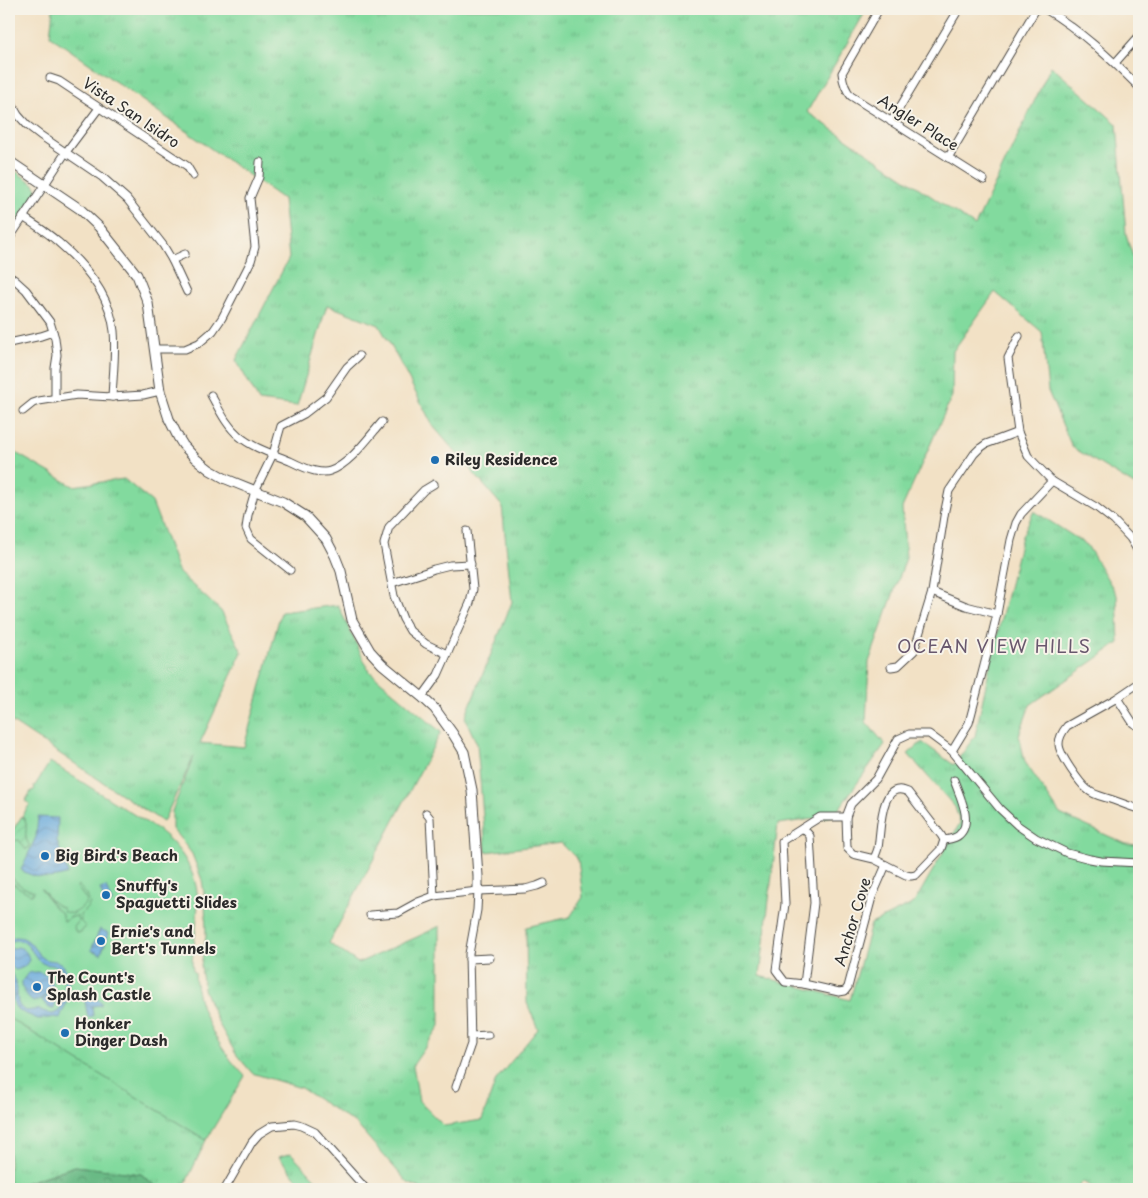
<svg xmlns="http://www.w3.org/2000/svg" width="1148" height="1198" font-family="'Playpen Sans',sans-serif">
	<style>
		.grass { fill: url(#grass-tufts); stroke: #568264 }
		.forest { fill: url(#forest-crowns); stroke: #4a7258 }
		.park { fill: #82da9e; stroke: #568264 }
		.garden { fill: url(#garden-furrows); stroke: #568264 }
		.water { fill: url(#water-waves); stroke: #4a6a84 }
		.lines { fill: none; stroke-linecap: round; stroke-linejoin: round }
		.minor-casing { stroke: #494642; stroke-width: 9 }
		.tertiary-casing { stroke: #494642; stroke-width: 11 }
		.minor { stroke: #fff; stroke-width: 7 }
		.tertiary { stroke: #fff; stroke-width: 9 }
		.poi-dot { fill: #1f6fb2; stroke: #f7f3e8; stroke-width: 2 }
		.labels { text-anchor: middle; stroke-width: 4; stroke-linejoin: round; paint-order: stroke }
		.street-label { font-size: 15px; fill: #2b2b2b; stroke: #f7f3e8 }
		.poi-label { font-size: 15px; font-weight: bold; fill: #2b2b2b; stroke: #f7f3e8; text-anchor: start }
		.quarter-label { font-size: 18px; letter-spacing: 1px; fill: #69586e; stroke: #f7f3e8 }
	</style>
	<defs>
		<pattern id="grass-tufts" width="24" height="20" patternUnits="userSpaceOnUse" patternTransform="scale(1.25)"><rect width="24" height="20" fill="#82da9e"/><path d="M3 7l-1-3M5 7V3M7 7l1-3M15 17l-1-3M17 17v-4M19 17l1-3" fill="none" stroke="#70bb88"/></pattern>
		<pattern id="forest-crowns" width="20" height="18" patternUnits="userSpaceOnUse" patternTransform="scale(1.25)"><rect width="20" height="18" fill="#69ba85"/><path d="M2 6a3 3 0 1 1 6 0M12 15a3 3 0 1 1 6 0" fill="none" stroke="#57976d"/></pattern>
		<pattern id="garden-furrows" width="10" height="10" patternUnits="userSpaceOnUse" patternTransform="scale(1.25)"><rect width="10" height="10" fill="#82da9e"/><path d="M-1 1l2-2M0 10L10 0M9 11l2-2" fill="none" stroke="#70bb88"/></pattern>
		<pattern id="water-waves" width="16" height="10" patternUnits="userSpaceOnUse" patternTransform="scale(1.25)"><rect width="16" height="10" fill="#69aadc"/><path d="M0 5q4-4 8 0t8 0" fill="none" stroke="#578bb3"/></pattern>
	</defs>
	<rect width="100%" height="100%" fill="#f7f3e8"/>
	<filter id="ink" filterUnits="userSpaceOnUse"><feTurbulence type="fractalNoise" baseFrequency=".02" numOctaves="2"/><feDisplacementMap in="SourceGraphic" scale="10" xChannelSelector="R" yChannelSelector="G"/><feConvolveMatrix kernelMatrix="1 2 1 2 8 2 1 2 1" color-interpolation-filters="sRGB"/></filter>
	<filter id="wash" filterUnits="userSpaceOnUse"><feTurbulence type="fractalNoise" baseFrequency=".0096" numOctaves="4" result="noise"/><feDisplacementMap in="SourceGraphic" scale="20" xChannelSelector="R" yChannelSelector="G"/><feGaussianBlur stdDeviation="1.12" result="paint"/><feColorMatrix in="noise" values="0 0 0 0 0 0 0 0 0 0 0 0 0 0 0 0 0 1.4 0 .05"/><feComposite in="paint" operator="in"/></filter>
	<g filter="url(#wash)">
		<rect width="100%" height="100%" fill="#f2e1c5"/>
		<g class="grass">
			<path d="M53 9H867L807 112 975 226 1051 66 1117 124 1126 234 1139 276V488L1072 447 1048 391 1042 332 995 292 953 351 952 396 902 508 906 558 869 662 866 722 885 744 834 816 778 824 760 976 850 1000 871 924 914 903 960 823 955 807 908 754 922 742 954 765 975 736 993 651 1022 536 1034 511 1087 545 1117 595 1119 643 1030 705 1019 735 1025 762 1060 814 1126 844 1139 845V1189H1096L1083 1182 1076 1189H422L408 1183 357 1125 301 1088 252 1073 236 1054 220 1026 211 1007 204 989 202 975 201 965 206 936 205 900 202 880 192 854 183 842 172 829V811L194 756 163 822 9 720V449L73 486 124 479 152 502 179 573 221 611 242 652 200 743 244 747 281 612 338 605 369 671 441 732 329 943 358 963 417 937 440 926V1026L413 1065 419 1101 444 1126 482 1120 496 1080 538 1029 527 1003 526 927 570 917 583 897 578 860 561 843 486 852 477 744 465 718 512 602 502 506 433 426 395 353 379 325 327 305 297 406 259 401 236 360 289 258 283 199 50 36Z"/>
			<path d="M9 1018 206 1140 183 1189H159L141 1174 75 1166 9 1188Z"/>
			<path d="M291 1153 325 1189H305L279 1157Z"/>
		</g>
		<path class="forest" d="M75 1166 141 1174 159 1189H9Z"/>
		<g class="park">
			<path d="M9 167 34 184 37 189 36 193 9 233Z"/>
			<path d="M50 762 157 829C181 847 198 873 198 904 197 923 194 943 192 962L193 971 195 973C196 1009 220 1051 245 1076L206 1140 9 1018V836L30 804 25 801 32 790 33 791 35 788 34 787Z"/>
		</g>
		<g class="garden">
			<path d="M22 816C32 827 20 834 30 846L26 850 19 840 12 841 9 847V836Z"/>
			<path d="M9 872C13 881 23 889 34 891L33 894 32 895 11 883 9 879Z"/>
			<path d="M78 885 87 895 90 903 88 907 80 915 81 922 86 927 81 932 78 933 75 931 74 927 78 922 77 916 69 918 66 921H64L62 917V914L54 907 41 889H42L51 901 60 907 63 908V911C73 917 81 910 87 901L77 887Z"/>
		</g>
		<g class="water">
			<path d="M38 817 58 818 57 841 68 874C51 880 36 879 21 870L36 837Z"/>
			<path d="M106 887 112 902 106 905 100 889Z"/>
			<path d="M100 929 109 933 101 954 91 950Z"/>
			<path d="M15 937C32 937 31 948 42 957 47 962 54 959 60 963 73 969 69 1005 61 1014L62 1016 59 1018C54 1016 47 1019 40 1019 36 1019 33 1017 29 1015 9 1008 15 1003 12 985 11 979 9 976 9 970L16 981 18 1003C25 1016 30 1008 40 1010 45 1011 48 1014 53 1014L59 1011 61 1007C63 997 67 982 63 972 59 962 49 967 42 963 31 955 26 932 9 943V939Z"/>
			<path d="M18 947C25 949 28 953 29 960 26 966 22 969 15 970L9 964V952L11 949Z"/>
			<path d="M37 972C44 973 50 977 53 984 51 992 41 1000 33 1002 25 996 22 990 22 981L28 973Z"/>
			<path d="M50 994C53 999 57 1005 53 1009 48 1009 45 1004 42 1000Z"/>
			<path d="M87 995 94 997 101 1002V1005L92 1006 93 1016 88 1017 84 997Z"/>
		</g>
	</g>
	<g filter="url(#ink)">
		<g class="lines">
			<defs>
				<g id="minor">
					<path d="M879 9 842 73C843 83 845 89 851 96L984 180"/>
					<path d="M1045 9C1080 30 1110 58 1139 87"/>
					<path d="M9 17 11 9"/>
					<path d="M1115 63 1139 36"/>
					<path d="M50 78 59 81 187 166 193 176"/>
					<path d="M9 99 18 115 27 125 40 135 102 177 127 199 163 245 172 260 187 292"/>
					<path d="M891 122 959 9"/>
					<path d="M948 158 1036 9"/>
					<path d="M23 217C35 225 47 232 58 242 85 265 110 295 114 331 116 353 113 375 112 397"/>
					<path d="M9 239 66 152 99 108"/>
					<path d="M172 260 185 254"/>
					<path d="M9 276 15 280 26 290 50 322 55 338 57 355 55 368V399"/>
					<path d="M1019 336 1008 358 1018 432 1028 456 1052 481 1096 507 1114 521 1130 538 1139 553"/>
					<path d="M9 343 41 336 53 332"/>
					<path d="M154 349H185L199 343 213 331 222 318 251 261 255 247 250 198 259 177 260 162"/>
					<path d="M211 395C219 409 226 425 239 436 253 448 273 454 290 461 298 465 306 469 315 471 320 472 325 473 330 471 350 464 368 438 382 422"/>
					<path d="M23 411 33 403 39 401 77 395 112 397 143 395 160 391"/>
					<path d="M434 484 424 490 389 527 384 544 394 596 403 619 410 631 426 644 447 654"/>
					<path d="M290 570 251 539 246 528 248 515 255 491 273 454 281 426 304 414 326 397 347 367 359 356"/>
					<path d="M392 583 426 572 434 569 450 565 471 564"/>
					<path d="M932 592 966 606 997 614"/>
					<path d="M891 667 898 666 914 651 932 592 945 510 949 491 974 454 979 449 986 444 1018 432"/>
					<path d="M1139 683 1117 698 1067 726C1063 731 1059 737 1059 744 1059 754 1080 784 1088 790 1095 796 1105 797 1113 800 1122 803 1130 807 1139 809"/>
					<path d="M422 697 438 675 470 603 473 589 467 531"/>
					<path d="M1117 698 1133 723 1139 727"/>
					<path d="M952 751 969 723 991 639 997 614 1011 540 1016 523 1021 514 1052 481"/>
					<path d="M426 813 430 818 434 896"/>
					<path d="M846 817H820L782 841 785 904 776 970 785 982 804 984 839 992 845 991 848 987 872 897 886 865"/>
					<path d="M803 828 810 836 814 903 804 984"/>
					<path d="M944 840C949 839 955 839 959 835 974 822 959 795 954 780"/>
					<path d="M874 859C875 856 877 852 878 848 881 833 879 778 908 792L941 835 944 840 941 849 916 875 911 876 906 875 874 859 853 854 847 848 846 817 851 804 876 779 898 739 909 734H929L952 751 1000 809 1017 825 1036 838 1067 853 1090 859 1101 861 1139 863"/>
					<path d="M370 915 398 913 418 902 434 896 478 891 525 889 537 886 544 883"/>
					<path d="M469 959 490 958"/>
					<path d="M471 1036 488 1035"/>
					<path d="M456 1087 471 1044 469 954 477 910 478 891"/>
					<path d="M225 1189 252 1142 259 1134 272 1126 294 1124 302 1126 315 1132 366 1189"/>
				</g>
				<path id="tertiary" d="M9 161 80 209 99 227 137 275 148 303 160 391 169 419 178 437 183 445 196 459 210 470 226 479 283 502 305 516 316 528 326 539 335 556 341 571 352 620 370 651 382 664 422 697 435 709 453 734 464 752 472 790 478 876V891"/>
			</defs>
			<use href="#minor" class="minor-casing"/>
			<use href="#tertiary" class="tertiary-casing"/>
			<use href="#minor" class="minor"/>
			<use href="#tertiary" class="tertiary"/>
		</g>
	</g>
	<g class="poi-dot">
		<circle cx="435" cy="460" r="5"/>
		<circle cx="45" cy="856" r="5"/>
		<circle cx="106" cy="895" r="5"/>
		<circle cx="101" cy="941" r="5"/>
		<circle cx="37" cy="987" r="5"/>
		<circle cx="65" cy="1033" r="5"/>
	</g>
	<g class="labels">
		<g class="street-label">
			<text transform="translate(131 113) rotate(34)" y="5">Vista San Isidro</text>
			<text transform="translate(918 123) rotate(32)" y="5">Angler Place</text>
			<text transform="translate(853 922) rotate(-73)" y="5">Anchor Cove</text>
		</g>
		<g class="poi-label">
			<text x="445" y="465">Riley Residence</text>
			<text x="55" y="861">Big Bird's Beach</text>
			<text x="116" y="891">Snuffy's<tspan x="116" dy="17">Spaguetti Slides</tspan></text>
			<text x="111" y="937">Ernie's and<tspan x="111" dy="17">Bert's Tunnels</tspan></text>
			<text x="47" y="983">The Count's<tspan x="47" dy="17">Splash Castle</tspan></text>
			<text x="75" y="1029">Honker<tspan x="75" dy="17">Dinger Dash</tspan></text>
		</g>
		<g class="quarter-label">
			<text x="994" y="653">OCEAN VIEW HILLS</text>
		</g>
	</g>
	<rect width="1148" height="1198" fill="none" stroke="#f7f3e8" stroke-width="30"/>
</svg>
